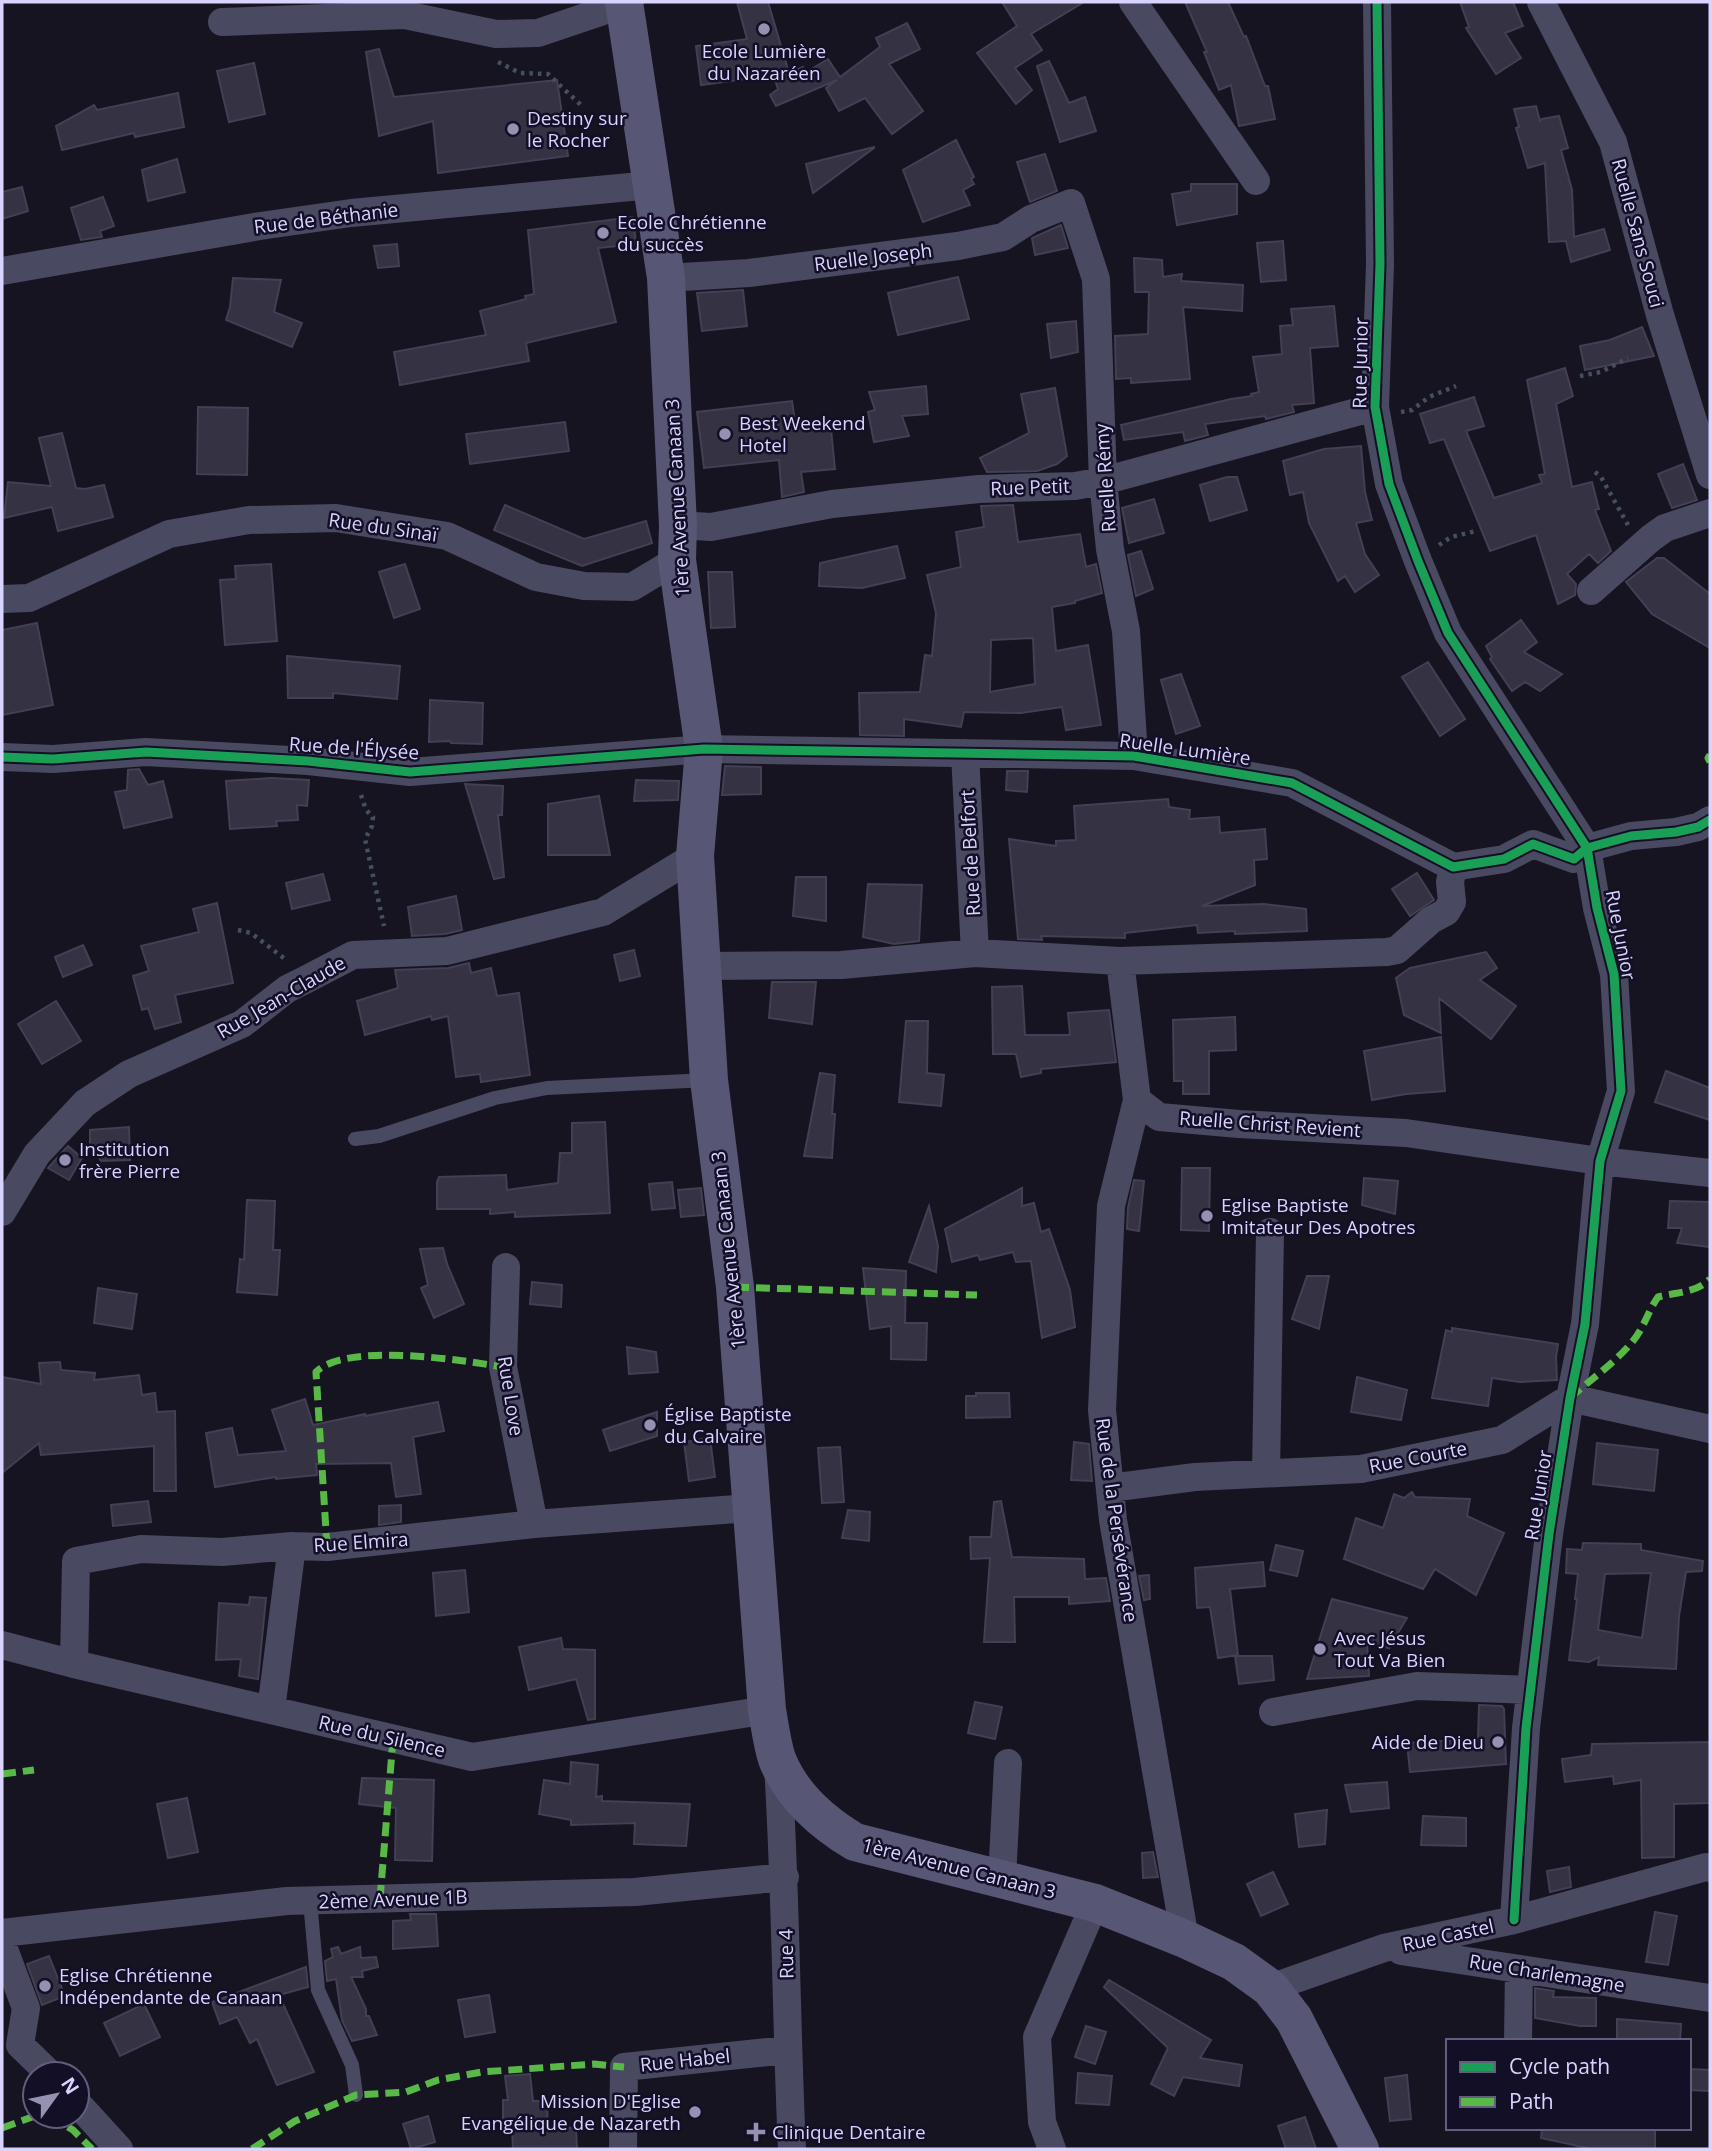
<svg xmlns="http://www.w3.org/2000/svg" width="1712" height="2151" viewBox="0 0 1712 2151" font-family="'Open Sans',sans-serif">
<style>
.building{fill:#343243;stroke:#433f54;stroke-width:2;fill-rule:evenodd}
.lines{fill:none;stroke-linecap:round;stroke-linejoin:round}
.path{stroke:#44505f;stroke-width:4.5;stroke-dasharray:3.5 5;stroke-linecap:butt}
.service{stroke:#4a4962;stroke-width:14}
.minor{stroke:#4a4962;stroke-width:28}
.secondary{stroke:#575674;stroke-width:38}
.quiet{stroke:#58b947;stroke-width:7;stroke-dasharray:14 7;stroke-linecap:butt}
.cycleway-casing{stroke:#130f26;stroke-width:13}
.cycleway{stroke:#1a9f57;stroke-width:9}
.poi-dot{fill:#9591b1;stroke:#130f26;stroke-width:2.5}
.labels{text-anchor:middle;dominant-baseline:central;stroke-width:5;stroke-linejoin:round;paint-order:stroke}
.poi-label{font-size:19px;fill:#d9d4ff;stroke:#130f26;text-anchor:start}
.street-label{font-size:19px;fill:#d9d4ff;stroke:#130f26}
</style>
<rect width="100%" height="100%" fill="#161421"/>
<path class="building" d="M737,2H768L789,73L701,85L696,46L747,39Z
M1002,2H1084L1031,34L1042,50L1015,68L1032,90L1016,104L977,53L1017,26Z
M1185,2H1228L1244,37L1246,36L1265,86H1268L1275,119L1239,126L1231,85L1219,90L1204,52H1207Z
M1460,2H1513L1523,26L1505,33L1521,58L1496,74L1466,28L1469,27Z
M907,23L920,49L889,64L923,111L892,134L865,98L839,111L826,88L837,80L776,106L770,95L778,89L775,80L803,67L805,73L828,59L840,77L880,47L876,38Z
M379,49L394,97L557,80L568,156L438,173L433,121L379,136L366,52Z
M1049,61L1069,103L1085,97L1096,131L1060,142L1037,66Z
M254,63L265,114L229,122L217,71Z
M178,93L184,127L135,137L134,133L62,150L56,126L94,105L97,110Z
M1536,106L1540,121L1542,119L1559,116L1568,148L1561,150L1572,190L1574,237L1604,229L1610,250L1571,262L1566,241L1549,242L1545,163L1528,168L1516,128L1519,127L1514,109Z
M956,140L974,177L971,179L974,184L963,190L970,205L923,222L903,170Z
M874,147V148L813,193L806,164Z
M1045,154L1057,191L1030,202L1017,162Z
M177,159L185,192L148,201L142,170Z
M1191,184H1237V214L1177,225L1172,194L1191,191Z
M22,187L28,211L2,219V192Z
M103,197L114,226L100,231L102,237L81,240L71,208Z
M633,217L636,244L598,248L616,322L526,343L529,361L400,385L394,352L486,335L480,311L526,299L525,296L534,294L528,230Z
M1061,225L1068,248L1035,255L1032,238Z
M1283,241L1286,280L1261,282L1257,243Z
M397,244L399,266L378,268L374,246Z
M1134,258L1162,260L1163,277L1182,274L1181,281L1243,285L1242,311L1183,307L1190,379L1131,383V378L1116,379L1115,336L1148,334L1149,292H1135Z
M958,277L969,319L898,335L888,293Z
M233,278L281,280L274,312L302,323L292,347L226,320L230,307Z
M743,290L747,326L702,331L697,293Z
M1334,306L1338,346L1310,348L1314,403L1292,405L1294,412L1266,419L1265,416L1205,424L1208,435L1185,441L1183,432L1124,440L1121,425L1231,399L1252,396L1251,394L1259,392L1253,357L1282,354L1280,326L1293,325L1291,309Z
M1076,321L1078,352L1051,358L1047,324Z
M1642,327L1654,356L1585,370L1580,346L1610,340Z
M1565,368L1573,396L1556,404L1572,487L1592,482L1599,509L1595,510L1611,551L1598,563L1589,554L1567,574L1576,584L1575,595L1558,604L1536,535L1490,551L1444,439L1430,443L1420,414L1474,397L1484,426L1466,431L1494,498L1542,483L1539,475L1545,474L1527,380Z
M926,386L928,414L902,416L909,436L874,442L868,412L875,410L869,392Z
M1055,388L1067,456L1057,464L1037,471L987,472L980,458L1029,433L1021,394Z
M792,401L795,422L830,419L835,469L801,472L804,492L782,497L779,460L704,468L697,412Z
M198,407L248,408L247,475L197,474Z
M565,422L569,451L470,464L466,434Z
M62,433L76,488L85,489L104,485L113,517L58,531L52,507L4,518L8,482L51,486L39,438Z
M1361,446L1365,492L1372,520L1356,523L1365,554L1379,575L1355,592L1345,576L1338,581L1309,523L1303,492L1290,495L1283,461L1324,449Z
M1683,464L1697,500L1672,508L1658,474Z
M1227,477H1237L1247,510L1210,521L1200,485Z
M1154,499L1164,533L1129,543L1122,508Z
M505,505L584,539L646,521L652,543L582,566L494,530Z
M1013,505L1018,542L1080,534L1086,567L1096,564L1102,593L1075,601V603L1052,607L1056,651L1088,645L1101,725L1066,730L1062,707L1021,713L964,712L961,727L904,719V736L860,735L859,693L920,692L925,655L932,656L936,613L927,575L961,567L956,532L984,527L981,506ZM1033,638L1035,684L990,692L991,640Z
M897,546L905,578L862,588L819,586L820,563Z
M1141,551L1153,589L1136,596L1128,555Z
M1657,558H1664L1710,594V648L1652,614L1626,582Z
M271,564L277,641L225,645L220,580L236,579L235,566Z
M405,564L420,609L394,618L379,572Z
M708,572H732L735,627L711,628Z
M1521,620L1537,642L1524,652L1562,674L1540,691L1525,682L1512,691L1490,659L1492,657L1486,646Z
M37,623L53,705L2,715V630Z
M287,656L400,666L397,699L333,693V698H288Z
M1428,662L1465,719L1440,736L1402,677Z
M1181,674L1200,726L1176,734L1161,680Z
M430,700L483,703L482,744L451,743L450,741L429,742Z
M725,766L761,767V794L722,795Z
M139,769L148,785L163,781L172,817L124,828L115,792L127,790L128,770Z
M1007,771H1028L1027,792L1006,790Z
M271,778L309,780L307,806L297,805L298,820L276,821L277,826L230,829L226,781Z
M636,780L679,781L678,800L634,801Z
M465,784L503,786L502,815H498L504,877L494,879Z
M599,796L610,855H548V804Z
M1168,799L1169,807L1190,810L1189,819L1219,817L1220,833L1265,829L1267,859L1254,860L1255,885L1202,906L1264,904L1306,909L1307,931L1235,934V931L1198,933L1197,925L1125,933V938L1041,936L1042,940L1018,939L1009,839L1056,846V841L1076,840L1074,806Z
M1417,873L1434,900L1410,916L1392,889Z
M323,874L330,900L292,909L286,883Z
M796,877H826V921L793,916Z
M868,884L922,885L919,941L894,944L863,937Z
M456,896L462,930L445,934L412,936L408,907Z
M217,903L233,983L175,995L181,1022L155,1029L148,1008L142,1010L133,976L149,971L141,946L199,932L193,909Z
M83,945L92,965L63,977L55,957Z
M634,950L640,976L620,981L614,955Z
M1486,952L1497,968L1480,980L1516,1006L1491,1039L1439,998L1441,1033L1404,1015L1396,978L1410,968Z
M469,963L471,973L491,968L497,996L519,993L530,1075L481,1082L480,1074L456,1077L448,1016L432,1020L431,1016L365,1035L357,1001L398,988L395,970L448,968Z
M772,982H816L812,1024L769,1018Z
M1022,986L1025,1035H1070L1068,1013L1109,1010L1116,1062L1041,1069V1073L1021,1077L1016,1054H993L992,987Z
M56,1001L81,1041L42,1064L18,1024Z
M1235,1017L1236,1050L1209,1051V1094H1183V1081H1174L1173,1020Z
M906,1021H928L927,1073L944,1075L941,1106L899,1102Z
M1441,1037L1445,1091L1406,1094L1372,1100L1364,1051Z
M1666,1071L1710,1088V1120L1655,1102Z
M820,1073L835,1075L832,1114H835L832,1158L804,1156Z
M605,1122L610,1213L515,1217V1212L490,1214V1209H437V1182L439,1177L506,1175L507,1190L558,1183L560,1153H572V1123Z
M129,1127L130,1160L101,1161L90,1143V1130Z
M68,1146L82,1158L69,1180L48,1168Z
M1182,1168H1210L1209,1231L1181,1230Z
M1364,1178L1398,1181L1395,1214L1362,1205Z
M1134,1180L1144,1181L1139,1231L1127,1229L1128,1208Z
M672,1182L675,1208L652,1210L649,1184Z
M701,1188L704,1215L681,1217L678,1190Z
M1022,1188V1206L1034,1203L1041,1232L1049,1229L1070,1290L1075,1327L1042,1338L1031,1261L1016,1262L1013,1252L980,1260L978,1255L952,1262L945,1229Z
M247,1200L275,1201L273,1250H280L277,1295L237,1292L240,1259L244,1260Z
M1670,1201L1710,1202V1247L1677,1243L1682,1228H1668Z
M929,1206L938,1246L936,1272L909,1262Z
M443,1248L447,1264L464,1304L434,1318L421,1288L428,1285L420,1249Z
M863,1268L906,1271L905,1323H927L926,1360L891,1359V1326L870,1329Z
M1307,1276H1329L1319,1329L1292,1319Z
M532,1282L562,1285L561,1307L530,1304Z
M98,1288L137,1294L132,1329L94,1323Z
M1452,1328L1558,1344L1556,1357L1557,1380L1520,1382L1492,1378L1488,1406L1432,1398L1446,1330L1452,1332Z
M627,1347L656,1352L658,1372L629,1374Z
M60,1362L61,1370L95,1373L94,1380L139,1375L142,1395L155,1393L157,1412L175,1411L176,1491H154V1446L41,1455L39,1443L2,1473V1377L41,1384L39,1363Z
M1357,1377L1407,1390L1401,1420L1351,1412Z
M976,1393H1009L1010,1417L966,1418V1396H976Z
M305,1399L313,1425L365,1414V1416L438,1402L444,1431L413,1437L421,1494L396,1497L391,1463L316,1464L317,1475L276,1479V1477L215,1487L206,1433L232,1428L238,1455L286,1451L272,1410Z
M657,1412V1436L610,1451L603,1430Z
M710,1438L715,1477L689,1481L684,1442Z
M1074,1442L1089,1444L1092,1481L1071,1480Z
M1597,1443L1658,1450L1654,1491L1593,1484Z
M840,1447L844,1502L822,1503L818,1448Z
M1412,1492L1415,1497L1470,1499L1467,1516L1504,1533L1476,1595L1435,1569L1423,1589L1344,1559L1356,1518L1383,1528L1394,1494L1404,1498Z
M148,1501L151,1522L113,1526L111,1505Z
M1001,1501L1012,1557L1084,1559L1085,1579L1106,1578L1110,1601L1069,1604V1597H1014L1015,1642H984L990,1558L971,1559L970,1537H991L994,1502Z
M401,1505V1522L379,1525V1506Z
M848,1510L870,1512L869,1541L842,1538Z
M1583,1543L1641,1544V1550L1703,1561L1702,1571L1686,1572L1679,1616L1676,1669L1598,1665L1599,1657L1589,1662L1569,1660L1577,1599H1575L1578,1574L1566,1573L1567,1549L1582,1550ZM1651,1573L1642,1638L1598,1630L1605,1574Z
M1276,1545L1303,1551L1297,1576L1270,1570Z
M1263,1562L1265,1586L1230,1589L1238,1655L1218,1658L1210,1607L1197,1608L1195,1568Z
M465,1570L469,1612L436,1616L433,1573Z
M1149,1575L1150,1599L1144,1600L1139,1576Z
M250,1597L266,1598L258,1679L239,1676L241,1659L216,1660L219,1603L249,1605Z
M1332,1599L1407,1618L1389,1648L1367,1643L1369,1676L1307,1679Z
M561,1638L563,1649L595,1650V1719L588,1720L576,1679L529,1690L519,1647Z
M1235,1656H1272L1274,1680L1239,1684Z
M975,1702L1002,1707L995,1739L968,1733Z
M1479,1705L1502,1706L1504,1709L1506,1764L1410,1772L1407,1743L1478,1739Z
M1710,1742V1803L1674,1804V1857L1642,1858L1641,1780L1614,1784L1613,1776L1565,1782L1562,1759L1591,1755L1592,1744Z
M571,1762L598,1765L596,1797L602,1796V1801L690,1804L686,1846L634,1844L635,1823L571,1825V1820L539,1814L544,1780L570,1784Z
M362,1778L434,1780L432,1861L395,1860L396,1808L359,1804Z
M1387,1782L1389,1808L1351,1812L1345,1785Z
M187,1798L198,1852L168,1858L157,1804Z
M1327,1810L1325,1844L1299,1847L1295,1814Z
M1423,1816L1466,1818V1846L1421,1845Z
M1153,1852L1158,1877L1143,1878L1142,1853Z
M1569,1867L1571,1887L1550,1892L1547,1871Z
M1273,1872L1288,1904L1261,1916L1247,1884Z
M1655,1912L1677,1916L1668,1965L1646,1962Z
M410,1914H436L438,1946L393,1949V1921L411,1920Z
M338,1947L341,1954L360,1947L361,1958L376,1957L378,1967L362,1971L363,1977H351L366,2009V2016H369L377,2035L352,2041L342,2020L336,1979L327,1981L325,1961L333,1957L331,1949Z
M49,1956L65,1996L42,2005L27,1964Z
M306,1967L308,1987L279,1995L314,2072L277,2085L257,2039L250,2043L237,2017L220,2024L212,2002Z
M1109,1980L1211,2040L1200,2058L1242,2065L1239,2086L1183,2077L1174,2096L1151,2084L1168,2048L1104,1987Z
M1535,1988L1554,1991L1553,1997L1596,1998V2026H1580L1535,2018Z
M489,1995L495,2032L465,2037L458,2000Z
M144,2004L160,2037L120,2056L104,2023Z
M1617,2019L1681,2024L1680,2041H1617Z
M1086,2026L1106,2032L1095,2064L1075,2057Z
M1689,2069L1710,2070V2091L1689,2090Z
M1078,2073L1112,2076L1109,2105L1076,2103Z
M530,2074L533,2101H547L548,2131L576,2127L577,2149H513L512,2128H503V2100H508L505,2076Z
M1407,2075L1411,2119L1390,2121L1385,2078Z
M428,2116L435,2142L411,2149L403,2124Z
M1305,2117L1316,2149H1286L1278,2126Z
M1542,2128H1655V2149H1592L1541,2138Z"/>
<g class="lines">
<path class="path" d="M498,62L520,73L548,74L583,107
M1580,376L1601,372L1628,358
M1401,412L1412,410L1429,397L1456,386
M1595,472L1601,477L1628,525
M1439,545L1451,537L1476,531
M361,795L366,810L373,817L372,826L365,839L384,926
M238,930L251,933L285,959"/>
<path class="service" d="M355,1139L379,1136L495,1098L547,1088L707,1080
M310,1901L318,1990L352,2065L356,2095"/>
<path class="minor" d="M1133,2L1256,181
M1377,2L1380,264L1375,407L1389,484L1418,561L1448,633L1587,848L1597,908L1614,974L1621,1091L1600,1161L1585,1324L1570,1398L1549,1534L1526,1728L1514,1920
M1541,2L1613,142L1660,315L1710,475
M222,22L405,15L496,34L538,33L624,4
M2,271L260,226L351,213L652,185
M666,278L749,273L958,246L1003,237L1031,219L1071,203L1096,279L1103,481L1110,549L1126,631L1134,756
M678,525L711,527L832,504L979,489L1075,486L1103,481L1375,407
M1591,591L1651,538L1665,528L1710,513
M2,599L29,598L169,534L249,520L336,518L447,536L536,577L584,586L632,587L677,560
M965,753L975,953
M2,757L53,759L146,752L308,761L410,772L704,749L1134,756L1292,783L1453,867L1504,859L1533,844L1574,859L1587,848L1631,836L1676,832L1698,827L1710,820
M1120,961L1387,952L1397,950L1431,920L1446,912L1452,902L1450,882L1453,867
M703,966L841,965L975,953L1120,961L1137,1100L1159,1117L1239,1124L1406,1133L1600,1161L1710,1173
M1137,1100L1111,1206L1102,1410L1113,1520L1185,1939
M2,1212L37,1154L85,1103L129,1074L242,1024L287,989L305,980L353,955L447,951L603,912L695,856
M506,1267L503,1367L534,1524
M1266,1473L1270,1232
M1110,1488L1195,1477L1361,1469L1502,1440L1570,1398L1710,1429
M2,1645L74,1664L472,1757L767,1710
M74,1664L76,1561L141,1549L222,1552L292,1546L327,1547L534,1524L750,1508
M271,1710L292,1546
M1273,1712L1417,1686L1530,1690
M778,1765C786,1893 786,2021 792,2149
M1002,1879L1008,1763
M2,1933L287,1901L635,1892L785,1877
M2,1944L26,2008L20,2045L50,2074
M1401,1951L1710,1998
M1270,1988L1384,1948L1514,1920L1706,1867L1710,1868
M1518,2041L1519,1969
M77,2103L119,2149
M623,2149L624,2067L787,2050
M1052,2149L1042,2122L1037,2037L1095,1903"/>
<path class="secondary" d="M624,2L666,278L678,525L677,560L704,749L695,856L709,1080L735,1287L767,1710C770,1726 772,1744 777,1759C791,1795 823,1823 855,1842L1095,1903L1185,1939L1234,1962L1270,1988L1294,2019L1360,2149"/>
<path class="quiet" d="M1710,755L1708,758L1710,762
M735,1287L977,1295
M1570,1398C1590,1380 1616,1362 1633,1341C1644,1328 1648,1311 1658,1297C1677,1292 1696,1293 1710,1279
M327,1547L316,1372C346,1342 462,1360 503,1367
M2,1774L34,1770
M380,1899L393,1739
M50,2116L73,2130L92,2149
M2,2128L35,2116
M252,2149L295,2121L356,2095L406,2092L438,2080L482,2072L594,2064L624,2067"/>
<g class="cycleway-casing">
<path id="cycleway" d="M1377,2L1380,264L1375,407L1389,484L1418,561L1448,633L1587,848L1597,908L1614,974L1621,1091L1600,1161L1585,1324L1570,1398L1549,1534L1526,1728L1514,1920
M2,757L53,759L146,752L308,761L410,772L704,749L1134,756L1292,783L1453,867L1504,859L1533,844L1574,859L1587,848L1631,836L1676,832L1698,827L1710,820"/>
</g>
<use href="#cycleway" class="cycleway"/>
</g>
<g class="poi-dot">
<circle cx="764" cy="29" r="7"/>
<circle cx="513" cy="129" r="7"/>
<circle cx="603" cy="233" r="7"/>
<circle cx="725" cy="434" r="7"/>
<circle cx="65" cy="1160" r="7"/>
<circle cx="1207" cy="1216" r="7"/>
<circle cx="650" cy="1425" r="7"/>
<circle cx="1320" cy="1649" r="7"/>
<circle cx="1498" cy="1742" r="7"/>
<circle cx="45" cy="1986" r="7"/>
<circle cx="695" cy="2112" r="7"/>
<path d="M752.5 2121.5h7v7h7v7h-7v7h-7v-7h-7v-7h7z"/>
</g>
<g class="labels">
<g class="poi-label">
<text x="764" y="51" text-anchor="middle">Ecole Lumière<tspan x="764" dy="22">du Nazaréen</tspan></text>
<text x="527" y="118">Destiny sur<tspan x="527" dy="22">le Rocher</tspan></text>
<text x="617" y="222">Ecole Chrétienne<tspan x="617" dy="22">du succès</tspan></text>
<text x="739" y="423">Best Weekend<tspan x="739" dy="22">Hotel</tspan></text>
<text x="79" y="1149">Institution<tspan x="79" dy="22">frère Pierre</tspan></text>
<text x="1221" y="1205">Eglise Baptiste<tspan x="1221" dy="22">Imitateur Des Apotres</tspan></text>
<text x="664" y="1414">Église Baptiste<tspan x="664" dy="22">du Calvaire</tspan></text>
<text x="1334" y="1638">Avec Jésus<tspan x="1334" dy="22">Tout Va Bien</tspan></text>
<text x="1484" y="1742" text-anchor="end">Aide de Dieu</text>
<text x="59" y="1975">Eglise Chrétienne<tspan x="59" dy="22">Indépendante de Canaan</tspan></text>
<text x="681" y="2101" text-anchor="end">Mission D'Eglise<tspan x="681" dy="22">Evangélique de Nazareth</tspan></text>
<text x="772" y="2132">Clinique Dentaire</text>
</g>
<g class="street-label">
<text transform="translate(326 218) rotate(-7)">Rue de Béthanie</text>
<text transform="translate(1638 233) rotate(75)">Ruelle Sans Souci</text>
<text transform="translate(873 257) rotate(-7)">Ruelle Joseph</text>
<text transform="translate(1360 363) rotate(-89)">Rue Junior</text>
<text transform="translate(1105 478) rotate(-94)">Ruelle Rémy</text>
<text transform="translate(1030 487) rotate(-2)">Rue Petit</text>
<text transform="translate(677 498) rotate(-93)">1ère Avenue Canaan 3</text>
<text transform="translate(383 527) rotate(8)">Rue du Sinaï</text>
<text transform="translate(354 748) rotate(4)">Rue de l'Élysée</text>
<text transform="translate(1185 749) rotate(8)">Ruelle Lumière</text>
<text transform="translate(970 853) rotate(-93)">Rue de Belfort</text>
<text transform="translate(1621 935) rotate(79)">Rue Junior</text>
<text transform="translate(281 997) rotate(-30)">Rue Jean-Claude</text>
<text transform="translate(1270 1124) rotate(4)">Ruelle Christ Revient</text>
<text transform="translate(728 1250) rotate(-96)">1ère Avenue Canaan 3</text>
<text transform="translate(511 1396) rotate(81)">Rue Love</text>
<text transform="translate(1418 1457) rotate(-11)">Rue Courte</text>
<text transform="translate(1538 1495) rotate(-81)">Rue Junior</text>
<text transform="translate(1117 1520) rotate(82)">Rue de la Persévérance</text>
<text transform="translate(361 1542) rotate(-4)">Rue Elmira</text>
<text transform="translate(382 1736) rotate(13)">Rue du Silence</text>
<text transform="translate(959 1868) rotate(14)">1ère Avenue Canaan 3</text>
<text transform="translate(393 1899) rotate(-2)">2ème Avenue 1B</text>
<text transform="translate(1448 1935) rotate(-12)">Rue Castel</text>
<text transform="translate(786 1954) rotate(-91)">Rue 4</text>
<text transform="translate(1547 1973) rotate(9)">Rue Charlemagne</text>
<text transform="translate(685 2060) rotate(-6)">Rue Habel</text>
</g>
</g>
<rect width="1712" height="2151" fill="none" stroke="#d9d4ff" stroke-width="7"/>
<rect x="1446" y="2039" width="245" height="91" fill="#130f26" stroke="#625e7d" stroke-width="2"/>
<rect x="1460" y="2062" width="35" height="10" fill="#1a9f57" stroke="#625e7d" stroke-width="2"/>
<text x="1509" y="2074" font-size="21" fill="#d9d4ff">Cycle path</text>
<rect x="1460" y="2097" width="35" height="10" fill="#58b947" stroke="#625e7d" stroke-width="2"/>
<text x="1509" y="2109" font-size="21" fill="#d9d4ff">Path</text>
<g transform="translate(56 2095) rotate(57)"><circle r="33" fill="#130f26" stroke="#625e7d" stroke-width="2"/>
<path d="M0-5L12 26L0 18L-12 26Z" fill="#9591b1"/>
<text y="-10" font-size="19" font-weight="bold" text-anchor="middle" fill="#d9d4ff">N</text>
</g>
</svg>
